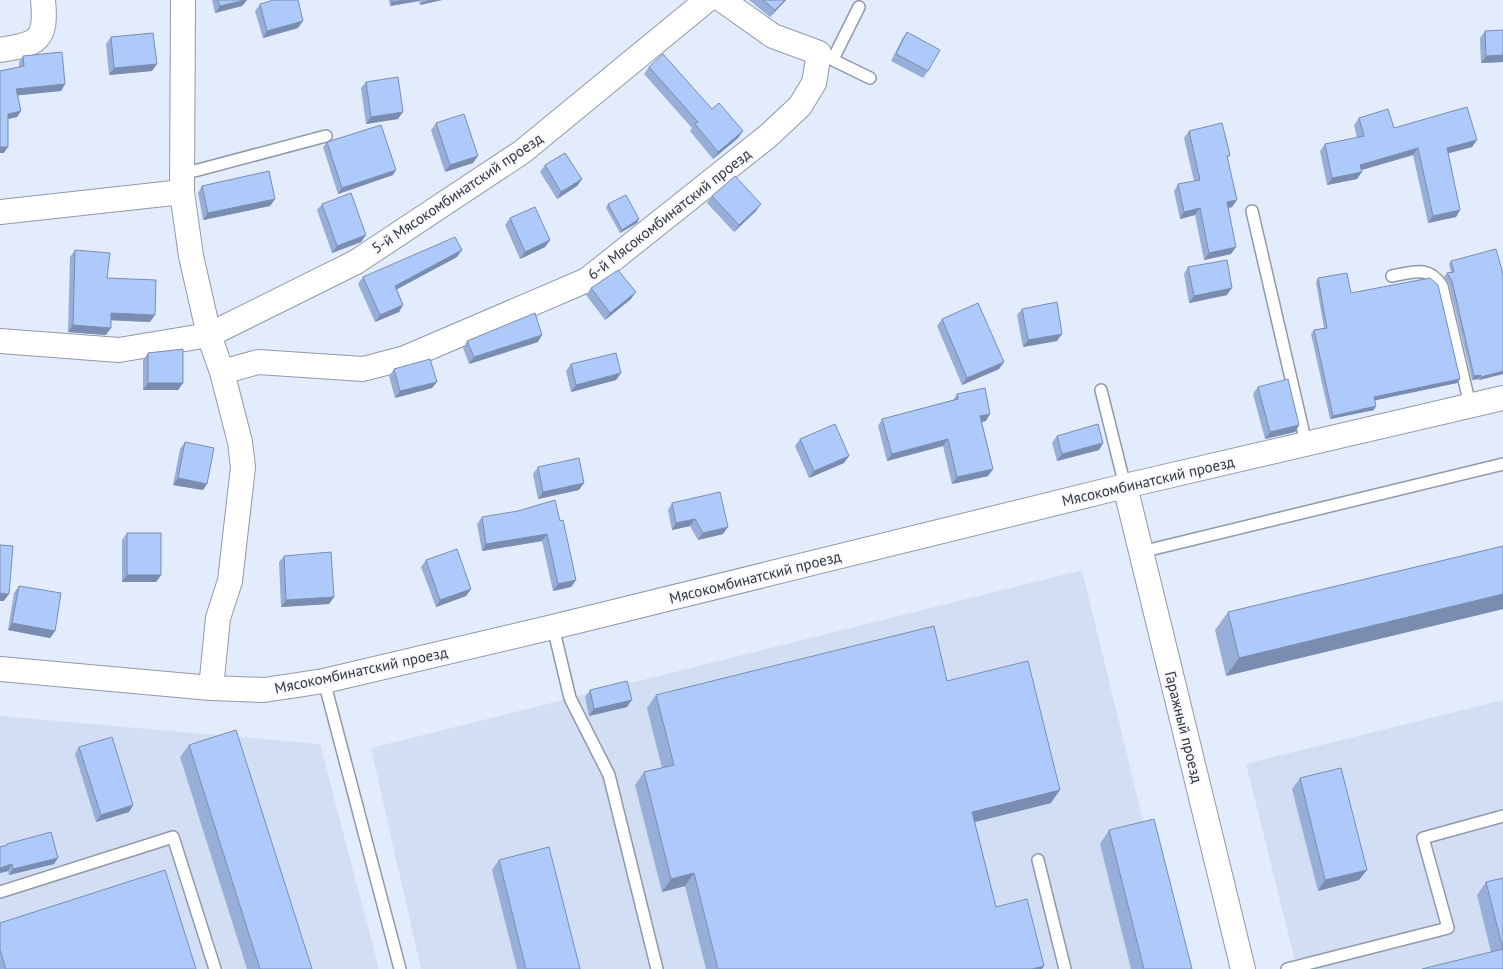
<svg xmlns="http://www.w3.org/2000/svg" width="1503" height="969" viewBox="0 0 1503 969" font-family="'PT Sans',sans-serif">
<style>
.built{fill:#d1def4}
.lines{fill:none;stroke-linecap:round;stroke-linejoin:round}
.service-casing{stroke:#9099a8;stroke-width:14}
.minor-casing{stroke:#9099a8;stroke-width:26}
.service{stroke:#fff;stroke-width:11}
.minor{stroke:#fff;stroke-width:24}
.wall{fill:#96aed8}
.shaded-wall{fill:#7a8db0}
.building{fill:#aecafb;stroke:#7a8db0}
.labels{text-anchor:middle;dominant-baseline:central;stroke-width:4;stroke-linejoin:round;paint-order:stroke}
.street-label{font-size:15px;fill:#32363c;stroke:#f6f8fc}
</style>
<rect width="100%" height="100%" fill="#e2ecfc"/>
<path class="built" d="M1082,570L1179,969H421L371,748Z
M1503,700V969H1297L1246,764Z
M0,716L320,744L379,969H0Z"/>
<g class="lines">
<g class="service-casing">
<path id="service" d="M827,57L870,78
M833,59L859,7
M183,174L326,136
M1252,211L1306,443
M1392,276C1414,272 1428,265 1442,286L1470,405
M1101,390L1125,486
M1141,552L1503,464
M553,627L570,698L609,775L657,969
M324,681L400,969
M1038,860L1065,969
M0,892L173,837L215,969
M1287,969L1448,928L1423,838L1503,816"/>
</g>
<g class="minor-casing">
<path id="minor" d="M183,0L182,192L191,256L209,335L222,372L240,442L243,467L230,581L218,618L211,688
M0,50C38,44 47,41 43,0
M0,212L182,192
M0,341L119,350L209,335L356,262L522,152L707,0
M222,372L258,362L363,369L405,358L587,280L768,136L800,106L814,83L819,53L773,36L722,0
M1125,486L1243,969
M0,669L211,688L264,690L324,681L553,627L1125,486L1503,398"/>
</g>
<use href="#service" class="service"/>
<use href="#minor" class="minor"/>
</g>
<path class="wall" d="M212,0H247L242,6L215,13Z
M389,0H442L420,5L419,1L390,6Z
M749,0H786L770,17Z
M260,4L298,28L263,38L255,11Z
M1485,31L1503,62L1481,63L1480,38Z
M907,32L928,71L923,78L891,61L902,39Z
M111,37L152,71L109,75L106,44Z
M23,56L65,84L61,91L18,95L21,111L17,117L8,119L4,153H0V71L19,67V62Z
M649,67L712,109L743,131L738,138L713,159L690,131L692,128L644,74Z
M366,82L398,119L366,124L361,88Z
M1359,118L1394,128L1477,140L1472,147L1448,153L1460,210L1456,217L1428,223L1413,155L1361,170L1357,179L1327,185L1320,151L1325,144L1357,138L1354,125Z
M436,123L473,163L445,172L431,130Z
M1189,131L1230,155L1227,158L1232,207L1228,208L1236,247L1231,254L1204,260L1195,215L1180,219L1174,191L1178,184L1194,181L1184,138Z
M327,142L393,175L338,194L323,147Z
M545,165L582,179L577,186L557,199L540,172Z
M202,186L275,199L270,206L203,220L198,193Z
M712,196L756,211L734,232L707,203Z
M322,204L366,235L361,242L332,253L317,210Z
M608,204L637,223L620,233L606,208Z
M510,218L550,240L545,247L520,259L505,225Z
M75,250L107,278L150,322L111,320L106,335L68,332L70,257Z
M457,257L397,289L403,305L399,312L375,322L358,284L363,277Z
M1451,261L1503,274V374L1479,380L1478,379L1472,380L1449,284L1444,277L1447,273L1451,272L1449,264Z
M1188,267L1227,295L1189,303L1184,274Z
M1318,278L1351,293L1460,379L1457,383L1375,400L1374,410L1330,419L1311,334L1314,330L1324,328L1316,282Z
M591,288L631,299L605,320L586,295Z
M1022,309L1057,341L1023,347L1017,315Z
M942,319L1004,362L999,369L962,385L937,326Z
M467,341L538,342L469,364L463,348Z
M148,353L183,383L178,390H143V360Z
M571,364L621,373L616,380L571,392L566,371Z
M394,369L432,388L395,398L389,376Z
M1258,387L1299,425L1295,432L1265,439L1253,394Z
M957,394L986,421L982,422L993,469L988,476L952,484L943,446L887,461L878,426L882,419L953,400Z
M1057,436L1103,443L1099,450L1057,461L1052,443Z
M800,439L844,463L809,478L795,446Z
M185,442L203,490L173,485L180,449Z
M538,467L579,490L538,499L533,474Z
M672,503L723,534L698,540L690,526L672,530L668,510Z
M482,517L560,521L576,580L571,587L553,591L542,541L482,551L477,524Z
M127,533L161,575L156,582H122V540Z
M1503,546V609L1226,676L1215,630L1228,612Z
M284,556L334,597L329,604L281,607L279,562Z
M426,560L471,589L466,596L436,607L421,567Z
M19,586L55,631L50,638L8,630L14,593Z
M947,681L1051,803L975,822L996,907L1042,969H706L685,886L662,892L635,785L644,772L662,768L647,708L656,695Z
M590,690L627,707L589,716L585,697Z
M189,745L312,969H247L180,757Z
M79,747L133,805L129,812L96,822L75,754Z
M1300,778L1359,880L1318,891L1292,789Z
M1109,830L1192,969H1131L1100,844Z
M7,844L54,864L9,875L8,871L0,873V847L5,846Z
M499,860L580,969H517L492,870Z
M1503,878V969L1491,952L1477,895L1486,882Z
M0,923L196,969H0Z"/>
<path class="shaded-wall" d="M245,0H247L242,6L215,13L220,6Z
M406,0H420L419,1L390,6L392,2Z
M429,0H442L420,5L423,2Z
M785,0H786L770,17L775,10Z
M303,21L298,28L263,38L267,31Z
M1503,55V62L1481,63L1486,56Z
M157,64L152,71L109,75L114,68Z
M65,84L61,91L12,96L16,89Z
M21,111L17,117L4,120L8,114Z
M403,112L398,119L366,124L371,117Z
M743,131L738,138L713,159L718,152Z
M1477,140L1472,147L1442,155L1447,148Z
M0,147H8L4,153H0Z
M1418,148L1413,155L1355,172L1360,165Z
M478,156L473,163L445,172L450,165Z
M396,170L393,175L338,194L342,188Z
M1362,172L1357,179L1327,185L1332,178Z
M582,179L577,186L557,199L561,192Z
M275,199L270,206L203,220L208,213Z
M1237,200L1232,207L1223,209L1227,202Z
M761,204L756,211L734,232L739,225Z
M1200,208L1195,215L1180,219L1184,212Z
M1460,210L1456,217L1428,223L1433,216Z
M639,219L637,223L620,233L622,230Z
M366,235L361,242L332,253L337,246Z
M550,240L545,247L520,259L525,252Z
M1236,247L1231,254L1204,260L1209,253Z
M462,250L457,257L390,293L395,286Z
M1232,288L1227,295L1189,303L1194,296Z
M636,292L631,299L605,320L610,313Z
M403,305L399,312L375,322L380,315Z
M111,313L155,315L150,322L106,320Z
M73,325L111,328L106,335L68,332Z
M1062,334L1057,341L1023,347L1028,340Z
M542,335L538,342L469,364L474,357Z
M1004,362L999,369L962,385L967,378Z
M1503,371V374L1479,380L1481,377Z
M621,373L616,380L571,392L576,385Z
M1481,375L1478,379L1472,380L1474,376Z
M1460,379L1457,383L1372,401L1374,397Z
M437,382L432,388L395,398L400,391Z
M148,383H183L178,390H143Z
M1376,406L1374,410L1330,419L1333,416Z
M990,414L986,421L976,423L980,416Z
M1299,425L1295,432L1265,439L1270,432Z
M948,439L943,446L887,461L892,454Z
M1103,443L1099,450L1057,461L1062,454Z
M849,456L844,463L809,478L814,471Z
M993,469L988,476L952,484L957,477Z
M178,478L207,484L203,490L173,485Z
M584,483L579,490L538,499L543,492Z
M695,519L690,526L672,530L676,523Z
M728,527L723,534L698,540L703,533Z
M547,534L542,541L482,551L486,544Z
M127,575H161L156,582H122Z
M576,580L571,587L553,591L558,584Z
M471,589L466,596L436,607L440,600Z
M0,593L9,594L4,601H0Z
M1503,594V609L1226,676L1239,658Z
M334,597L329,604L281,607L286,600Z
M12,623L55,631L50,638L8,630Z
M632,700L627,707L589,716L594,709Z
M1060,790L1051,803L963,825L972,812Z
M133,805L129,812L96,822L101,815Z
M58,858L54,864L9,875L13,869Z
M12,864L8,871L0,873V868Z
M1367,870L1359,880L1318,891L1325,880Z
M694,873L685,886L662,892L671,879Z
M1044,966L1042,969H1032Z"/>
<path class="building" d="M218,0H245L220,6Z
M274,0H298L303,21L267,31L260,4Z
M392,0H406L392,2Z
M763,0H785L775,10Z
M1503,30V55L1486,56L1485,31Z
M907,32L940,50L928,71L896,54Z
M153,33L157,64L114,68L111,37Z
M62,52L65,84L16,89L21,111L8,114V147H0V71L24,66L23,56Z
M663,54L712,109L719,103L743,131L718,152L695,124L698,122L649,67Z
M398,77L403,112L371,117L366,82Z
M1467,107L1477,140L1447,148L1460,210L1433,216L1418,148L1360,165L1362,172L1332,178L1325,144L1364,136L1359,118L1388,109L1394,128Z
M464,114L478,156L450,165L436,123Z
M1222,123L1230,155L1227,156L1237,200L1227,202L1236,247L1209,253L1200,208L1184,212L1178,184L1200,180L1189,131Z
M381,125L396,170L342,188L327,142Z
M565,153L582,179L561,192L545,165Z
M269,171L275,199L208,213L202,186Z
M735,176L761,204L739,225L712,196Z
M351,193L366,235L337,246L322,204Z
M626,195L639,219L622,230L608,204Z
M535,207L550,240L525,252L510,218Z
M455,237L462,250L395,286L403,305L380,315L363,277Z
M1496,249L1503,274V371L1481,377V375L1474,376L1452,281L1447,273L1454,272L1451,261Z
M75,250L110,253L107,278L156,280L155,315L111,313V328L73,325Z
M1227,260L1232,288L1194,296L1188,267Z
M618,270L636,292L610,313L591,288Z
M1347,273L1351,293L1430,278L1438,285L1460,379L1374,397L1376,406L1333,416L1314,330L1327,328L1318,278Z
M1057,302L1062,334L1028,340L1022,309Z
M978,303L1004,362L967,378L942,319Z
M535,313L542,335L474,357L467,341Z
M183,349V383H148V353Z
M616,353L621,373L576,385L571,364Z
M430,359L437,382L400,391L394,369Z
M1288,379L1299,425L1270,432L1258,387Z
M985,388L990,414L980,416L993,469L957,477L948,439L892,454L882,419L958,399L957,394Z
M835,424L849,456L814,471L800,439Z
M1098,424L1103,443L1062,454L1057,436Z
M185,442L214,448L207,484L178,478Z
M579,458L584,483L543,492L538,467Z
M720,492L728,527L703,533L695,519L676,523L672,503Z
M555,500L560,521L563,520L576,580L558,584L547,534L486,544L482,517L518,511Z
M127,533H161V575H127Z
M0,545L13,546L9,594L0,593Z
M1503,546V594L1239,658L1228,612Z
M457,549L471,589L440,600L426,560Z
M331,552L334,597L286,600L284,556Z
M19,586L61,593L55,631L12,623Z
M934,626L947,681L1028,661L1060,790L972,812L996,907L1027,899L1044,966L1032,969H718L694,873L671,879L644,772L674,765L656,695Z
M627,681L632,700L594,709L590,690Z
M236,730L312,969H260L189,745Z
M112,737L133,805L101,815L79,747Z
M1341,768L1367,870L1325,880L1300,778Z
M1154,819L1192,969H1144L1109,830Z
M51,832L58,858L13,869L12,864L0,868V847L7,845V844Z
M549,847L580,969H526L499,860Z
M165,870L196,969H6L0,950V923Z
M1503,878V969H1422L1503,949L1486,882Z"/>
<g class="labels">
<g class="street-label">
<text transform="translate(457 193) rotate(-34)">5-й Мясокомбинатский проезд</text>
<text transform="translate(669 214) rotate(-38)">6-й Мясокомбинатский проезд</text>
<text transform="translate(1148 481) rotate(-13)">Мясокомбинатский проезд</text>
<text transform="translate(755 577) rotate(-14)">Мясокомбинатский проезд</text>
<text transform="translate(361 670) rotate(-12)">Мясокомбинатский проезд</text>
<text transform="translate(1184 727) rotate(76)">Гаражный проезд</text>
</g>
</g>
</svg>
